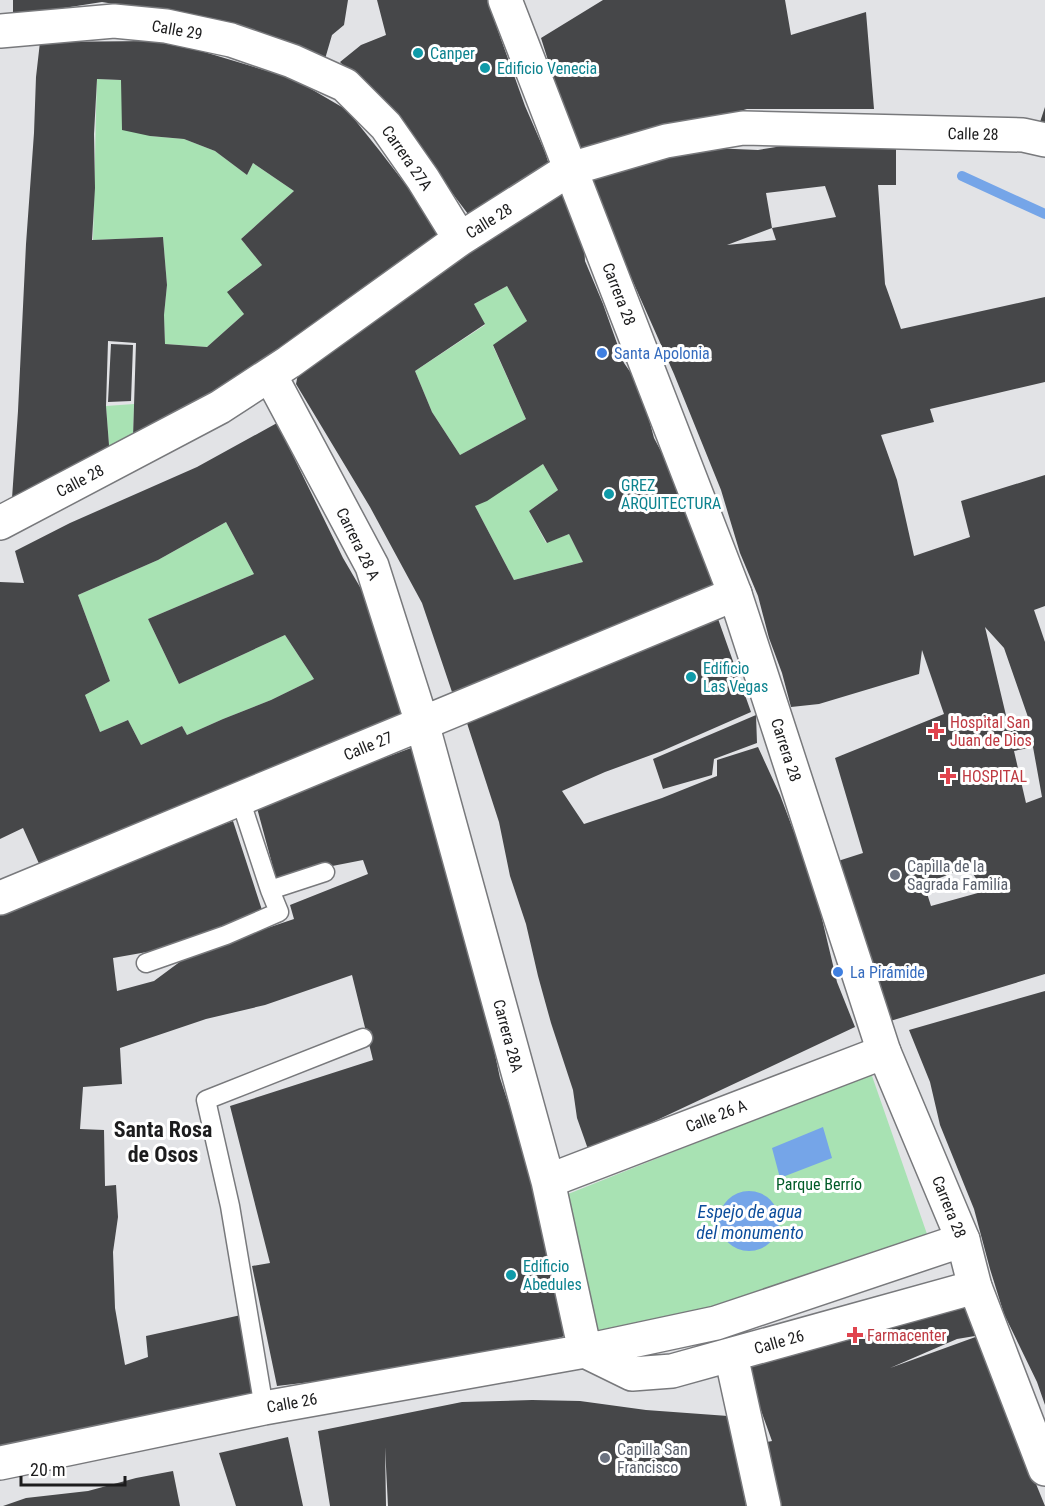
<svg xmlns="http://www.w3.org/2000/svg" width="1045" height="1506" viewBox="0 0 1045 1506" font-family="'Roboto Condensed',sans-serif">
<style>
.green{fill:#a8e2b3}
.water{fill:#75a5e8}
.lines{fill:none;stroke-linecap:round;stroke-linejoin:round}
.stream{stroke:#75a5e8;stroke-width:10}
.building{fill:#464749;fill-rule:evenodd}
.lane-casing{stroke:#78797c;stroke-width:21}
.street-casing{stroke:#78797c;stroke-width:36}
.secondary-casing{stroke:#78797c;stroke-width:36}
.lane{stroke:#fff;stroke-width:18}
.street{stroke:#fff;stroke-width:33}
.secondary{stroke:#fff;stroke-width:33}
.culture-dot{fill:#0f9aa8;stroke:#fff;stroke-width:2}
.shop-dot{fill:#3f7fe0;stroke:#fff;stroke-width:2}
.health-dot{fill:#e0444e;stroke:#fff;stroke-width:2}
.worship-dot{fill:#6b7280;stroke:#fff;stroke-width:2}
.labels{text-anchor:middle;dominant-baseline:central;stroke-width:6;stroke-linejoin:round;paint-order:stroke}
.street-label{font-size:16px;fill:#1c1c1d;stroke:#fff}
.culture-label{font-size:16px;fill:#0d838f;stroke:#fff;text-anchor:start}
.shop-label{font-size:16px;fill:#366cbe;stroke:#fff;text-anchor:start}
.health-label{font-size:16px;fill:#be3a42;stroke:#fff;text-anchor:start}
.worship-label{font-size:16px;fill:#5b616d;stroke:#fff;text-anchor:start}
.park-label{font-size:16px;fill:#005b27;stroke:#fff}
.water-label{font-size:18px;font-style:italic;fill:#0c4d9b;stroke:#fff}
.district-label{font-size:22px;font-weight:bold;fill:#1c1c1d;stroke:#fff}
</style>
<rect width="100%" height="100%" fill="#e2e3e6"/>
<path class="green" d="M97,79L121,80L150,136L184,139L215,151L247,175L253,163L294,191L241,239L262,265L228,291L244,314L207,347L165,344L164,315L167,285L163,237L93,240C95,187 95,133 97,79Z
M507,286L527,321L493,346L526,419L460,455L432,412L415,371L485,325L474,304Z
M134,404L133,437L110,458L106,406Z
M543,464L558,490L529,511L546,543L569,534L583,562L514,580L475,506Z
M226,522L254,574L148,619L179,684L285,635L314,679L271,700L223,719L187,735L182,726L141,745L128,720L100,732L85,695L110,681L78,595L158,560Z
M871,1073L927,1234L722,1308L592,1345L563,1196Z"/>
<path class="water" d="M823,1127L832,1158L780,1178L772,1148Z
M719 1221a30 30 0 1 1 60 0a30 30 0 1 1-60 0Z"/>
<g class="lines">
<path class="stream" d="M962,176L1045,214"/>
</g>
<path class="building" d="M13,0H348L344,25L332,35L325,59L156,11L102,2L13,16Z
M377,0H487L525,106L545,152L552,174L468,214L425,157L385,109L340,62L361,45L386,35Z
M603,0H785L791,35L866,12L874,109H747L578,156L541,38Z
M153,41L201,51L294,79L347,110L379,150L443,233L277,357L133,437L136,343L108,341L106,406L110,458L11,513L18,411L26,244L34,133L36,77L40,42ZM97,79L121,80L122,130L150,136L184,139L215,151L247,175L253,163L294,191L241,239L262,265L227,292L244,314L207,347L165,344L164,315L167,285L163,237L92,240L95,188L94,134Z
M1045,107V124L1040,122Z
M896,137V185H878L885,284L901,329L1045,297V382L930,409L934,422L881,435L897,480L914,556L970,537L961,501L1045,475V606L1034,610L1045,642V974L887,1022L856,910L838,861L863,853L835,758L944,714L922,650L919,674L819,704L791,707L782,673L769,638L758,596L740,553L721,490L674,374L586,176L665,146L758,150L826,139ZM825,186L836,217L772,228L776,240L727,245L772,228L766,193ZM985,627L1004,648L1029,720L1009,728ZM1033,747L1042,797L1026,803L1014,751ZM968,867L985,891L931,906L924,884Z
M562,186L583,231L585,261L603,304L624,363L640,386L654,438L681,489L716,588L693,593L531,661L452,692L422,603L370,507L296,384L298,374ZM507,286L527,321L493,345L526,419L460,455L432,412L415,371L485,324L474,304ZM543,464L558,490L529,511L547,543L569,534L583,562L514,580L475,506L487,501Z
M111,344L133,345L131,401L108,402Z
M277,423L343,558L391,640L406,711L345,741L45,877L23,828L0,839V582L24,583L15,551L70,523L197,467ZM226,522L254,574L148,619L179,684L285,635L314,679L271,700L223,719L187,735L182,726L141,745L128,720L100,732L85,695L110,681L78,595L158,560Z
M717,616L751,712L662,751L605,772L562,791L584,824L662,798L717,776V760L758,747L780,795L814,885L837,982L855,1027L589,1152L577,1118L573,1090L551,1023L538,976L526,924L510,876L499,822L465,717Z
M756,715L757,743L714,759L712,775L663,789L653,759Z
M419,745L488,1022L500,1078L538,1193L568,1335L487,1360L405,1377L403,1366L362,1376L277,1386L252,1266L270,1263L230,1106L373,1060L352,975L265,1005L206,1019L120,1048L122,1084L83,1087L80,1129L104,1130L105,1186L116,1185L118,1217L113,1252L115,1308L125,1365L148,1357L146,1336L241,1315L257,1393L0,1452V914L40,900L183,839L233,821L262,910L148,959L147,952L113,958L117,991L154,981L185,958L241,937L294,919L290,905L368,874L363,860L322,868L277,882L257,808L331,778Z
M1045,991V1405L1037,1382L1004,1314L990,1269L974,1209L940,1125L930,1082L909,1030Z
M962,1298L981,1335L957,1339L890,1368L981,1335L1019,1442L1045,1506H780L774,1474L762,1443L772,1441L745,1366Z
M532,1400L580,1401L646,1410L728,1416L746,1506H388L385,1447L386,1506H330L318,1431L462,1402Z
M288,1437L303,1506H236L219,1453Z
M173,1471L180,1506H3L26,1498L88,1491L136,1478Z"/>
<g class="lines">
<g class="lane-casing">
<path id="lane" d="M270,890L325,872
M146,963L226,935L279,912L270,890L240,799
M264,1408L230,1206L206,1100L363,1038"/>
</g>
<g class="street-casing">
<path id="street" d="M0,31L114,21L166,26L231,40L292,61L345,85L386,126L423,179L460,239
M270,375L372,566L422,723L548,1181L585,1351
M0,523L220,407L289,362L460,239L570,169L666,141L743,128L1023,135L1045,140
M0,898L735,594
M548,1181L884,1052
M585,1351L632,1374L672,1371L975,1287
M731,1355L764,1506
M0,1463L264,1408L585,1351L716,1323L963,1240"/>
</g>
<g class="secondary-casing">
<path id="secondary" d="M505,0L735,594L884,1052L963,1240L975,1287L1045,1469"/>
</g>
<use href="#lane" class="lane"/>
<use href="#street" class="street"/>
<use href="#secondary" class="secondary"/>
</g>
<g class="culture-dot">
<circle cx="418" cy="53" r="6"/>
<circle cx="485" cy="68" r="6"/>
<circle cx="609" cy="494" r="6"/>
<circle cx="691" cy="677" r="6"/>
<circle cx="511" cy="1275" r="6"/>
</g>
<g class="shop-dot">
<circle cx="602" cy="353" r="6"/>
<circle cx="838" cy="972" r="6"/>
</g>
<g class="health-dot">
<path d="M933 722h6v6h6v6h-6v6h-6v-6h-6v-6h6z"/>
<path d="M945 767h6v6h6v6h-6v6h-6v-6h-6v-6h6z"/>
<path d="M852 1326h6v6h6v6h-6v6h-6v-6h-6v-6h6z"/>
</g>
<g class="worship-dot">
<circle cx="895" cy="875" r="6"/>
<circle cx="605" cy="1458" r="6"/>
</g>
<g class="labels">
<g class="street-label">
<text transform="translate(177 30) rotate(10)">Calle 29</text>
<text transform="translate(973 134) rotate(1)">Calle 28</text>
<text transform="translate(407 158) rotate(55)">Carrera 27A</text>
<text transform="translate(489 221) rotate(-32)">Calle 28</text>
<text transform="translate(619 294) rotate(69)">Carrera 28</text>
<text transform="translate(80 481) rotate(-28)">Calle 28</text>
<text transform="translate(358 544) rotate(64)">Carrera 28 A</text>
<text transform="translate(368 746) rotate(-22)">Calle 27</text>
<text transform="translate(786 750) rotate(72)">Carrera 28</text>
<text transform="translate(508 1036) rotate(75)">Carrera 28A</text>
<text transform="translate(716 1116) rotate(-21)">Calle 26 A</text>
<text transform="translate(949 1207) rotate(68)">Carrera 28</text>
<text transform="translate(779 1342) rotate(-16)">Calle 26</text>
<text transform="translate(292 1403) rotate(-10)">Calle 26</text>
</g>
<g class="culture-label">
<text x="430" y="53">Canper</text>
<text x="497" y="68">Edificio Venecia</text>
<text x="621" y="485">GREZ<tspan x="621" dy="18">ARQUITECTURA</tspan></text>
<text x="703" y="668">Edificio<tspan x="703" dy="18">Las Vegas</tspan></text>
<text x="523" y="1266">Edificio<tspan x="523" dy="18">Abedules</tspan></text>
</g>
<g class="shop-label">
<text x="614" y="353">Santa Apolonia</text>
<text x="850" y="972">La Pirámide</text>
</g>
<g class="health-label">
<text x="950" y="722">Hospital San<tspan x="950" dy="18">Juan de Dios</tspan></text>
<text x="962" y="776">HOSPITAL</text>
<text x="867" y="1335">Farmacenter</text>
</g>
<g class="worship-label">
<text x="907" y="866">Capilla de la<tspan x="907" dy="18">Sagrada Familia</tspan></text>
<text x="617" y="1449">Capilla San<tspan x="617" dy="18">Francisco</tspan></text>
</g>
<g class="park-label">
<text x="819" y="1184">Parque Berrío</text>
</g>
<g class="water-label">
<text x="750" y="1211">Espejo de agua<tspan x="750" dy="21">del monumento</tspan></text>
</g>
<g class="district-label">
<text x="163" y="1129">Santa Rosa<tspan x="163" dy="25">de Osos</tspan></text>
</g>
</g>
<path d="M21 1476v9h104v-9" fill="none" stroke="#1c1c1d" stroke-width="3"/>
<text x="30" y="1476" font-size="18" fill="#1c1c1d" stroke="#ffffff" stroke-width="4.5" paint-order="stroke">20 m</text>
</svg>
